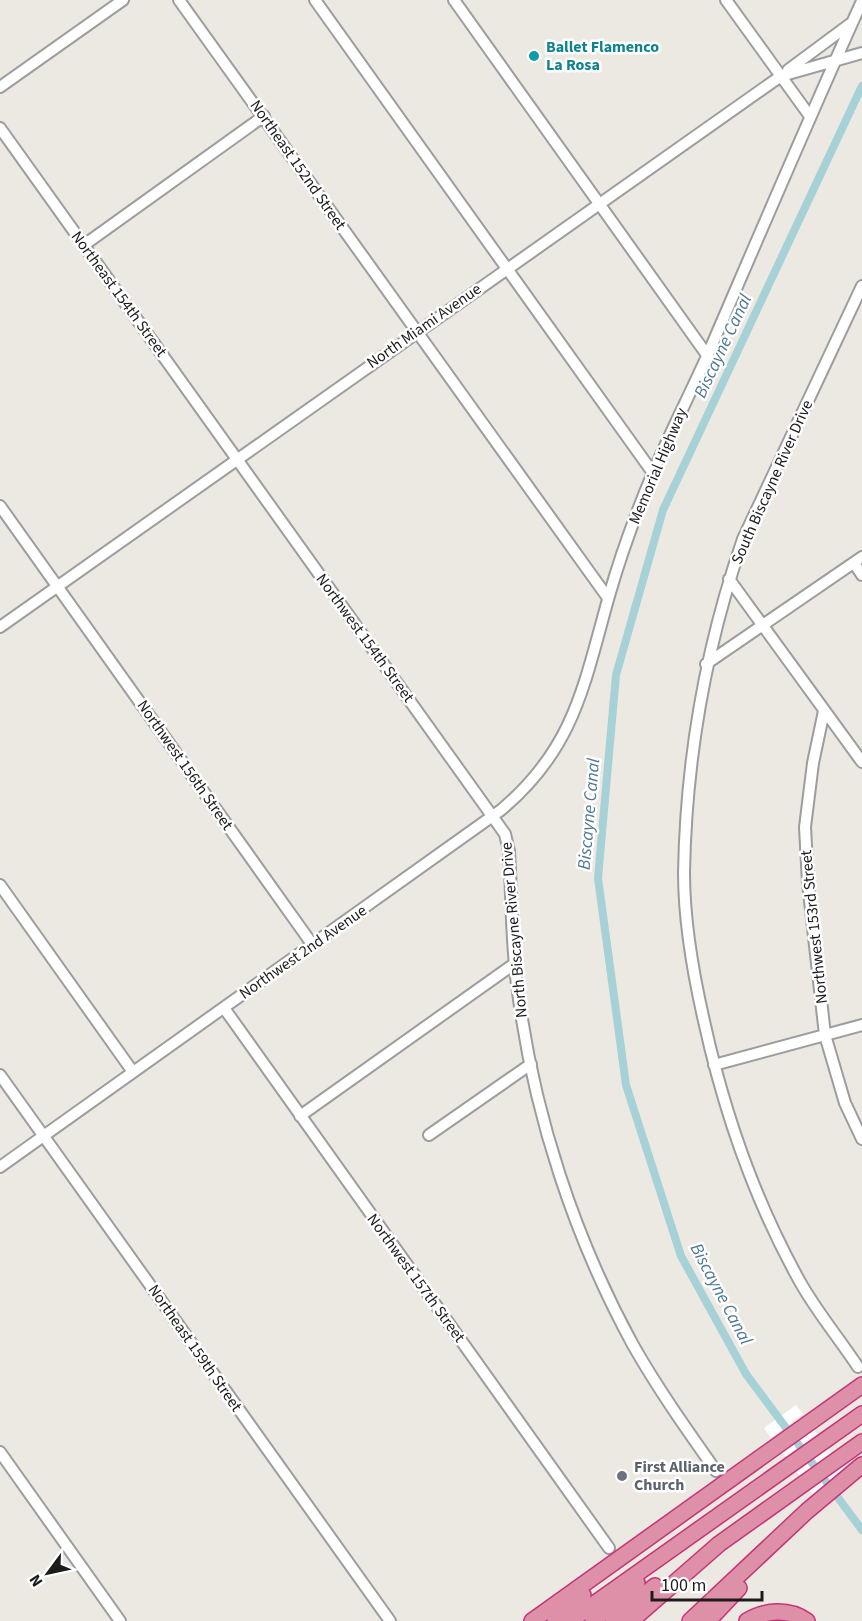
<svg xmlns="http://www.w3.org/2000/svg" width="862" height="1621" viewBox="0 0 862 1621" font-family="'Source Sans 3',sans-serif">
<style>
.pier{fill:#fff}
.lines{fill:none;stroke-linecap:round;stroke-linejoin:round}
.canal{stroke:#a6d1d6;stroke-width:8}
.minor-casing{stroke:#9d9d9d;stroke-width:14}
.highway-casing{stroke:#c63377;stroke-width:18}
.minor{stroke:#fff;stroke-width:10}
.highway{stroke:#dd90a8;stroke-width:15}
.culture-dot{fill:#0f9aa8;stroke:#fff;stroke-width:2}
.worship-dot{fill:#6b7280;stroke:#fff;stroke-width:2}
.labels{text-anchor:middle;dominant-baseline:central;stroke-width:5;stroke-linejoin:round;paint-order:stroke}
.culture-label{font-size:16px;font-weight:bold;fill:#0d838f;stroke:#fff;text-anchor:start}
.street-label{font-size:16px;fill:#1c1c1c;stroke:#fff}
.worship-label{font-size:16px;font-weight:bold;fill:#5b616d;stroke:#fff;text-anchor:start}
.water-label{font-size:18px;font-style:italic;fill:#4c7894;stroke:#fff}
</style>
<rect width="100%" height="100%" fill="#ece8e2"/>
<path class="pier" d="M796,1405L803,1414L771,1438L764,1428Z
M807,1420L844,1471L814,1496L778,1446Z"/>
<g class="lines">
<path class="canal" d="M862,86L663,510L616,675L598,878L626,1085L681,1256L746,1374L862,1530"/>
<g class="minor-casing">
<path id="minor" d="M179,0L608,598
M315,0L653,473
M454,0L707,355
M726,0L809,115
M788,70L850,24
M0,87L123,0
M0,128L505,834L509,851C512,898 511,945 518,992C534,1114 574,1237 633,1345C658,1389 687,1430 716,1471
M84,245L264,116
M0,506L312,944
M854,563L862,575
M729,579L862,762
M0,627L781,76L862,53
M706,664L862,557
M824,711L813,763L805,827L808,883L825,1035L845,1103L862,1139
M0,885L133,1072
M224,1008L609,1548
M714,1065L862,1025
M0,1075L390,1621
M300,1116L514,964
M429,1135L531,1064
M0,1167L501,810C575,748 584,684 609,596C621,554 636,513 653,473C670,433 690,394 708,354C759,236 809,118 862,1
M858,1367C839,1338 816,1311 799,1280C754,1199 724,1112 704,1021C693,973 684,923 684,873C686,759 706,646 743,539L862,286
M0,1452L120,1621"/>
</g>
<g class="highway-casing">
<path id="highway" d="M532,1621L862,1385
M555,1621L583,1595
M570,1621L862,1414
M593,1621L637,1583
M613,1621L655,1586
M631,1621L719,1544L862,1442
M690,1621L807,1511L862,1465
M708,1621L739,1588
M747,1621C765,1610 789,1608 807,1621"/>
</g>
<use href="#minor" class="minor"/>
<use href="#highway" class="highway"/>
</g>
<circle class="culture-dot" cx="534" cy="56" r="6"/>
<circle class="worship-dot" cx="622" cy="1476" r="6"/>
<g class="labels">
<g class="culture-label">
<text x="546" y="47">Ballet Flamenco<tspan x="546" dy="18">La Rosa</tspan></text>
</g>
<g class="street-label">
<text transform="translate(298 165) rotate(55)">Northeast 152nd Street</text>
<text transform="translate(119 294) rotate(54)">Northeast 154th Street</text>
<text transform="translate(424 326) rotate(-35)">North Miami Avenue</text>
<text transform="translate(658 466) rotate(-67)">Memorial Highway</text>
<text transform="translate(772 482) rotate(-66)">South Biscayne River Drive</text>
<text transform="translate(365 638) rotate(54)">Northwest 154th Street</text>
<text transform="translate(185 765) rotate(55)">Northwest 156th Street</text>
<text transform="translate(814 927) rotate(-96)">Northwest 153rd Street</text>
<text transform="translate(514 930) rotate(-95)">North Biscayne River Drive</text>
<text transform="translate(303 952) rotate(-35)">Northwest 2nd Avenue</text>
<text transform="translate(416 1278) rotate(54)">Northwest 157th Street</text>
<text transform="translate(195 1348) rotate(55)">Northeast 159th Street</text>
</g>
<g class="worship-label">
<text x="634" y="1467">First Alliance<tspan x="634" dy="18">Church</tspan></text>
</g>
<g class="water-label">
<text transform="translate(723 346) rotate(-65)">Biscayne Canal</text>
<text transform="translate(589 814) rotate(-85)">Biscayne Canal</text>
<text transform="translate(721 1294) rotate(62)">Biscayne Canal</text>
</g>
</g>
<g transform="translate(48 1573) rotate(237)" stroke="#ffffff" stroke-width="4.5" paint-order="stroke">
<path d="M0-4.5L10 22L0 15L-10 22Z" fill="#1c1c1c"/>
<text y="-9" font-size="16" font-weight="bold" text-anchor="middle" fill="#1c1c1c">N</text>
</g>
<path d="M652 1591v9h110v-9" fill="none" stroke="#1c1c1c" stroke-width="3"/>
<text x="661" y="1591" font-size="18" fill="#1c1c1c" stroke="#ffffff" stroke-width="4.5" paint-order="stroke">100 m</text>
</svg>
